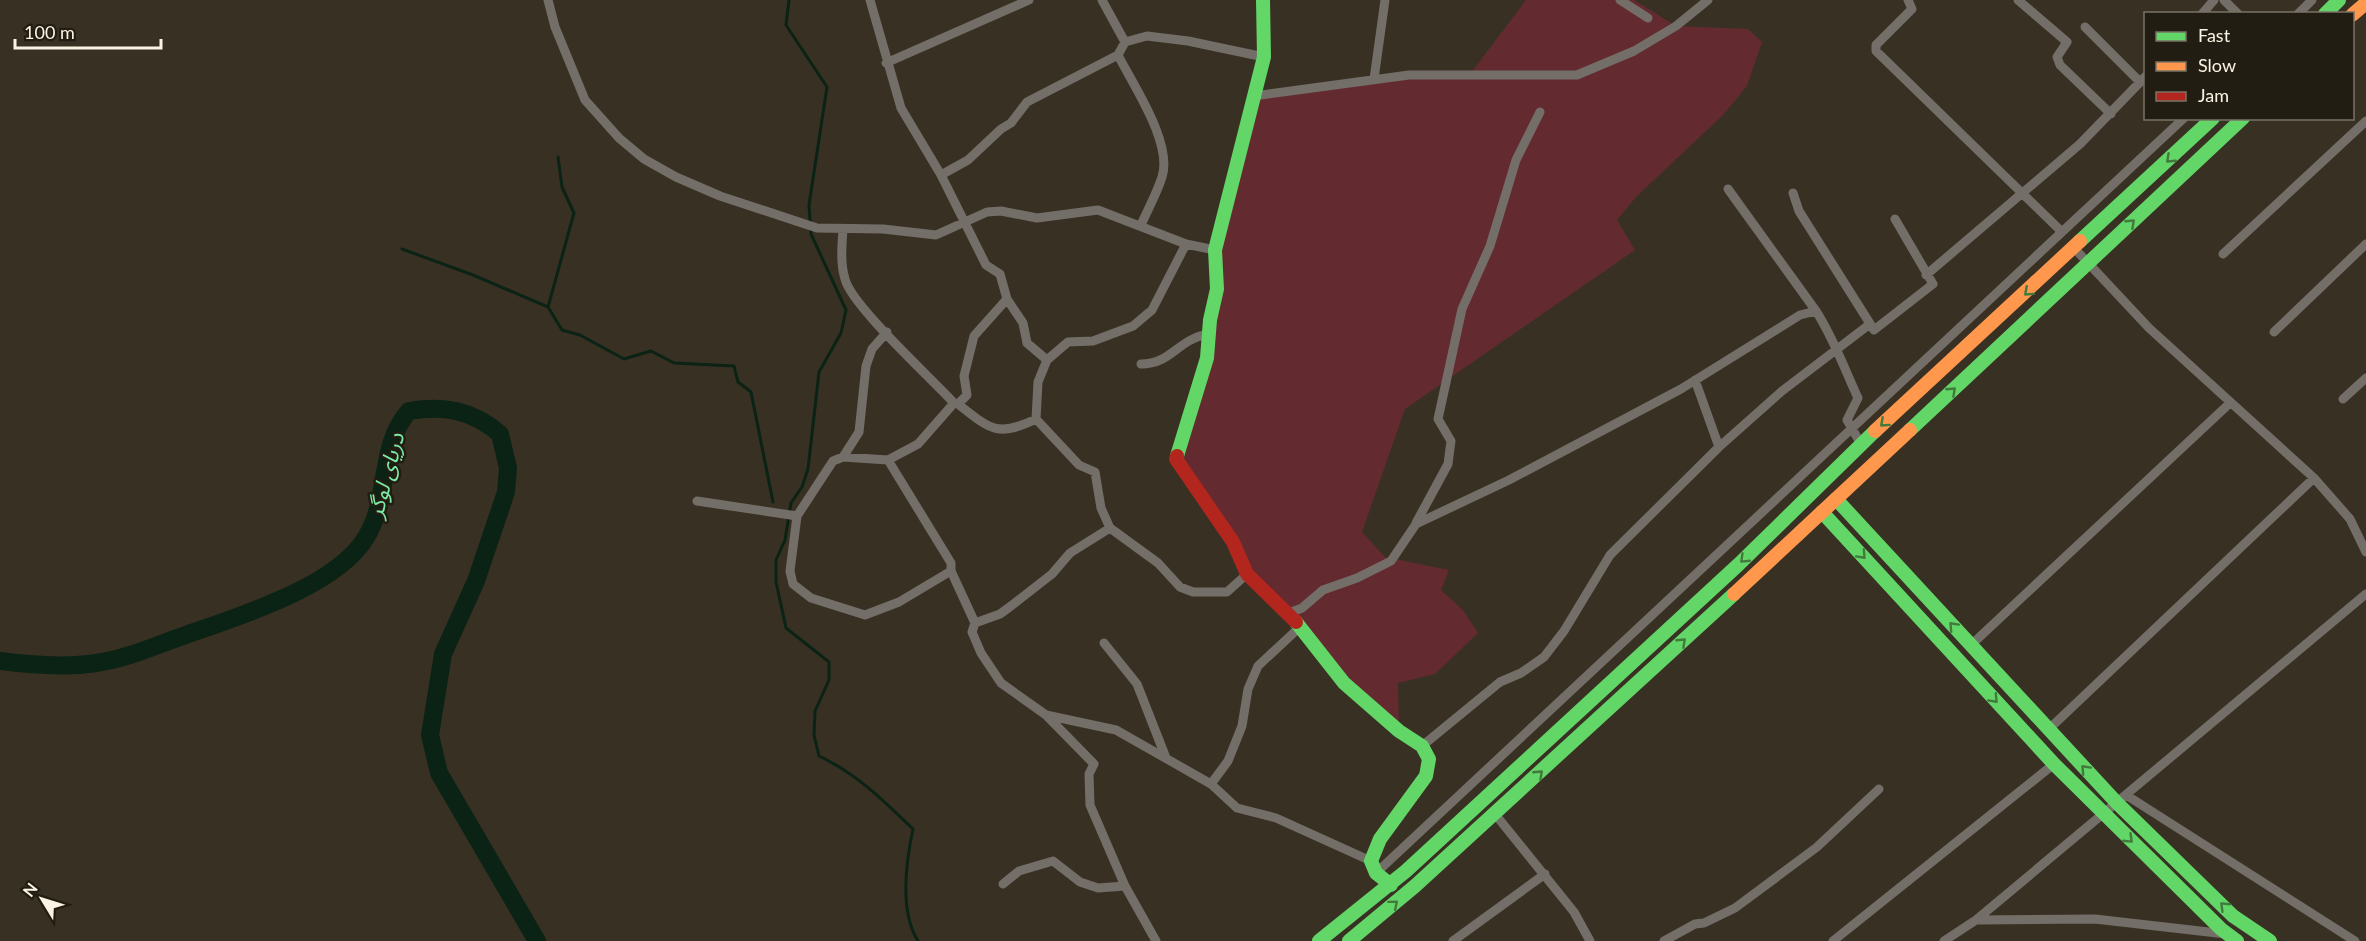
<svg xmlns="http://www.w3.org/2000/svg" width="2366" height="941" viewBox="0 0 2366 941" font-family="Lato,'Noto Sans Arabic',sans-serif">
<style>
.green{fill:#632a30}
.lines{fill:none;stroke-linecap:round;stroke-linejoin:round}
.stream{stroke:#0b2314;stroke-width:3}
.river{stroke:#0b2314;stroke-width:18}
.street{stroke:#746e69;stroke-width:9}
.fast{stroke:#63d668;stroke-width:14}
.slow{stroke:#ff974d;stroke-width:14}
.jam{stroke:#b3261e;stroke-width:14}
.oneway{stroke:#427a3d}
.labels{text-anchor:middle;dominant-baseline:central;stroke-width:5;stroke-linejoin:round;paint-order:stroke}
.water-label{font-size:22px;font-style:italic;fill:#7beaa4;stroke:#221d12}
</style>
<rect width="100%" height="100%" fill="#383123"/>
<path class="green" d="M1526,0H1634L1676,26L1748,29L1762,42L1747,86L1723,115L1636,197L1617,220L1635,250L1405,409L1362,532L1385,557L1449,570L1441,590L1463,610L1478,633L1435,674L1398,683L1399,731L1272,601L1182,469L1179,442L1207,358L1215,250L1254,96L1309,87L1471,73Z"/>
<g class="lines">
<path class="stream" d="M789,0L786,25L827,87L809,205L811,234L846,310L841,333L819,372L808,469L802,487L791,503L785,540L776,560V582L786,628L829,662V680L815,711L814,735L819,756C857,774 883,800 913,829C906,862 899,911 918,941
M558,157L562,187L574,213L548,307L562,330L580,335L624,359L651,351L674,363L734,366L738,382L751,392L773,502
M402,249L473,275L548,307"/>
<path class="river" d="M0,661C31,665 64,668 96,663C126,659 154,646 183,636C236,617 334,588 365,539C391,499 377,447 409,411C444,405 472,410 500,434L508,468L506,492L476,581L443,654L430,735L439,773L537,941"/>
<path class="street" d="M548,0L555,27L585,100L619,138L644,159L676,177L720,196L817,228L883,229L936,235L987,212L1001,211L1037,218L1098,210L1186,244L1215,250
M870,0L901,108L941,175L986,265L1000,274L1007,299L1023,323L1027,343L1047,360
M1102,0L1125,42L1147,36L1188,41L1264,57
M1620,0L1648,18
M1908,0L1912,9L1876,45V51L2062,232
M2018,0L2067,42L2057,57L2060,65L2111,114
M2224,0L2238,14
M2202,14L2214,0
M2298,14L2312,0
M2085,27L2140,82
M1118,55C1133,85 1173,143 1162,177C1157,193 1148,209 1141,225
M886,63L1029,0
M1374,79L1385,0
M1254,96L1409,75H1577L1634,51L1676,26L1708,0
M941,175L968,160L1001,129L1011,123L1027,102L1118,55L1125,42
M1728,189L1816,311
M1793,193L1799,211L1874,330L1933,284L1895,219
M843,229C842,245 840,263 845,279C851,305 932,379 954,403
M2075,249L2149,328L2314,478L2350,519L2366,552
M2223,254L2366,121
M1926,275L2080,144L2146,76
M2274,332L2366,244
M1141,364C1172,364 1177,339 1209,334
M1695,380L1719,447
M2343,399L2366,378
M958,404C990,429 997,438 1036,419L1079,465L1095,472L1101,508L1110,528L1158,563L1180,587L1193,592H1227L1247,574
M1036,419L1038,382L1047,360L1068,342L1093,341L1133,326L1152,310L1186,244
M843,457L859,432L866,366L872,349L887,332
M888,460L951,563V571L975,623
M697,501L797,516
M1416,523L1448,464L1451,441L1438,419L1462,309L1490,246L1516,160L1540,112
M1110,528L1070,553L1052,574L1011,606L1000,614L975,623L972,632L981,653L1001,683L1046,715L1094,764L1089,774L1090,805L1125,886L1156,941
M951,571L899,602L865,615L811,598L793,584L790,571L797,516L833,461L843,457L888,460L918,444L954,403L958,404L967,395L964,376L974,336L1007,299
M1289,613L1302,608L1323,590L1357,578L1391,561L1416,524L1509,480L1681,389L1800,315L1816,311C1834,339 1844,368 1858,398L1847,420L1861,444
M1104,643L1137,684L1166,758
M1971,645L2230,403
M1046,715L1116,730L1211,784L1237,808L1276,818L1371,861
M2049,729L2314,478
M1422,746L1500,682L1521,673L1544,657L1564,631L1610,555L1719,447L1782,391L1870,324
M1211,784L1228,761L1242,726L1248,689L1258,666L1301,626
M2126,795L2355,941
M1495,814L1574,912L1590,941
M1376,873L2184,118
M1003,884L1019,871L1053,861L1080,882L1098,888L1125,886
M1976,920L2366,594
M1453,941L1545,874
M1664,941L1695,924L1704,923L1735,908L1817,847L1879,789
M1833,941L2054,764
M1944,941L1976,920L2095,919L2226,934"/>
<path class="fast" d="M2325,14L2339,0
M2080,241L2213,118
M1910,430L2243,118
M1177,456L1207,358L1210,320L1217,289L1215,250L1264,57L1263,0
M1836,499L2117,803L2233,916L2270,941
M1822,512L2054,764L2221,929L2237,941
M1296,622L1344,683L1399,731L1422,746L1429,759L1426,776L1380,839L1371,861L1376,873L1391,885
M1319,941L1406,871L1738,565L1875,431
M1349,941L1415,886L1734,594"/>
<path class="slow" d="M2352,15L2366,3
M1875,431L2080,241
M1734,594L1910,430"/>
<path class="jam" d="M1177,456L1176,459L1233,542L1247,574L1296,622"/>
</g>
<defs><path id="oneway-chevron" d="M-2-3.5L2.5 0L-2 3.5" fill="none" stroke-width="1.6" stroke-linecap="round" stroke-linejoin="round" transform="scale(1.5)"/></defs>
<g class="oneway">
<use href="#oneway-chevron" transform="translate(2170 159) rotate(137)"/>
<use href="#oneway-chevron" transform="translate(2131 223) rotate(-43)"/>
<use href="#oneway-chevron" transform="translate(2028 292) rotate(138)"/>
<use href="#oneway-chevron" transform="translate(1952 391) rotate(-43)"/>
<use href="#oneway-chevron" transform="translate(1884 423) rotate(138)"/>
<use href="#oneway-chevron" transform="translate(1862 555) rotate(47)"/>
<use href="#oneway-chevron" transform="translate(1744 559) rotate(136)"/>
<use href="#oneway-chevron" transform="translate(1953 626) rotate(-133)"/>
<use href="#oneway-chevron" transform="translate(1682 642) rotate(-43)"/>
<use href="#oneway-chevron" transform="translate(1994 699) rotate(47)"/>
<use href="#oneway-chevron" transform="translate(2085 769) rotate(-133)"/>
<use href="#oneway-chevron" transform="translate(1539 774) rotate(-43)"/>
<use href="#oneway-chevron" transform="translate(2129 839) rotate(44)"/>
<use href="#oneway-chevron" transform="translate(1394 904) rotate(-40)"/>
<use href="#oneway-chevron" transform="translate(2224 906) rotate(-136)"/>
</g>
<g class="labels">
<g class="water-label">
<text transform="translate(385 475) rotate(-75)">دریای لوگر</text>
</g>
</g>
<rect x="2144" y="12" width="210" height="108" fill="#221d12" stroke="#797366" stroke-width="1.5"/>
<rect x="2156" y="32" width="30" height="9" fill="#63d668" stroke="#797366" stroke-width="1.5"/>
<text x="2198" y="42" font-size="18" fill="#fbf3e4">Fast</text>
<rect x="2156" y="62" width="30" height="9" fill="#ff974d" stroke="#797366" stroke-width="1.5"/>
<text x="2198" y="72" font-size="18" fill="#fbf3e4">Slow</text>
<rect x="2156" y="92" width="30" height="9" fill="#b3261e" stroke="#797366" stroke-width="1.5"/>
<text x="2198" y="102" font-size="18" fill="#fbf3e4">Jam</text>
<g transform="translate(42 899) rotate(308)" stroke="#221d12" stroke-width="4.5" paint-order="stroke">
<path d="M0-4.5L10 22L0 15L-10 22Z" fill="#fbf3e4"/>
<text y="-9" font-size="16" font-weight="bold" text-anchor="middle" fill="#fbf3e4">N</text>
</g>
<path d="M15 39v9h146v-9" fill="none" stroke="#fbf3e4" stroke-width="3"/>
<text x="24" y="39" font-size="18" fill="#fbf3e4" stroke="#221d12" stroke-width="4.5" paint-order="stroke">100 m</text>
</svg>
